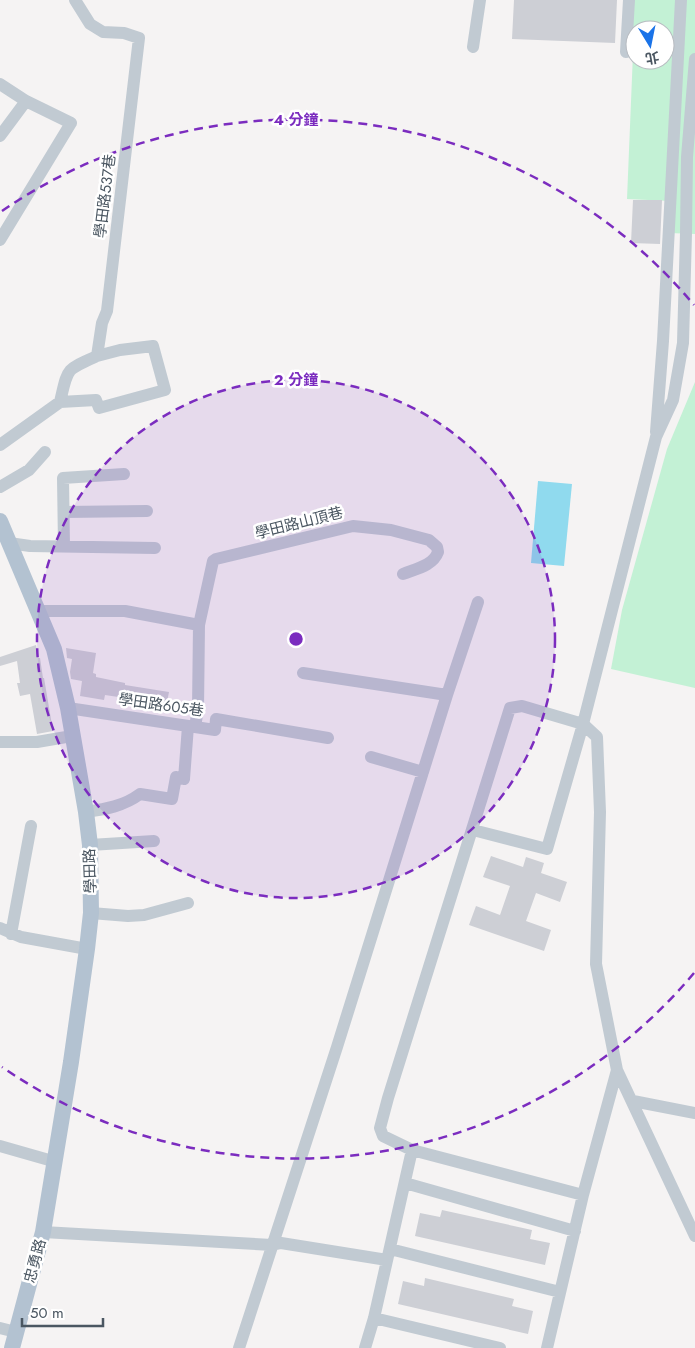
<svg xmlns="http://www.w3.org/2000/svg" width="695" height="1348" viewBox="0 0 695 1348" font-family="Jost,'Noto Sans TC',sans-serif">
<style>
.green{fill:#c3f1d5;fill-rule:evenodd}
.water{fill:#90daee}
.building{fill:#cdcfd5}
.lines{fill:none;stroke-linecap:round;stroke-linejoin:round}
.minor{stroke:#c1cad2;stroke-width:12}
.major{stroke:#b3c2d1;stroke-width:16}
.ring{fill:none;stroke:#7b2cbf;stroke-width:2.5;stroke-dasharray:9 6}
.labels{text-anchor:middle;dominant-baseline:central;stroke-width:5;stroke-linejoin:round;paint-order:stroke}
.street-label{font-size:15px;fill:#4a5661;stroke:#fff}
.centre{fill:#7b2cbf;stroke:#fff;stroke-width:2.5}
.ring-label{font-size:15px;text-anchor:middle;font-weight:bold;fill:#7b2cbf;stroke:#fff;stroke-width:5;stroke-linejoin:round;paint-order:stroke}
</style>
<rect width="100%" height="100%" fill="#f5f3f3"/>
<path class="green" d="M629,0H695V234L669,233L670,201L627,199L633,53L626,52ZM635,30H665V60H635Z
M695,382V688L611,669L622,610L667,449Z"/>
<path class="water" d="M538,481L572,484L564,566L531,563Z"/>
<path class="building" d="M514,0H617L615,43L512,39Z
M633,200H662L660,244L631,243Z
M36,645L38,658H40L43,678H44L53,731L37,734L30,694L20,696L17,683H20L17,661L0,666V657Z
M66,648L96,653L93,673L96,674V677L125,683V685L169,692L165,712L124,705L125,698L105,695L104,700L80,696L82,681L71,679L70,672L72,659L67,658Z
M491,856L523,867L526,857L544,863L541,873L567,882L560,902L536,893L526,921L551,930L544,951L469,925L476,906L500,915L510,886L483,877Z
M442,1210L532,1230L530,1239L550,1243L545,1265L415,1236L420,1213L440,1217Z
M425,1278L514,1299L512,1306L533,1311L528,1334L398,1304L403,1281L424,1286Z"/>
<g class="lines">
<path class="minor" d="M473,47L480,0
M626,52L629,0
M0,84L26,101L71,123L0,240
M0,136L26,101
M60,402C68,368 65,370 97,356L102,323L107,311L139,38L124,33L103,32L90,24L75,0
M656,432L663,341L681,0
M0,445L60,402L96,400L99,408L165,390L153,346L120,350L97,356
M0,487L29,470L45,452
M64,512L147,511
M9,543L30,546L155,548
M64,546L63,478L124,474
M39,611H125L199,625
M303,673L447,695
M68,708L215,730L216,719L328,738
M195,727L198,709L199,625L213,561L216,559L353,526L391,530L429,540L437,547L438,552C433,566 415,569 403,574
M0,742H37L72,736
M371,757L423,772
M86,812C106,809 124,806 140,794L172,799L176,777L184,779L188,726
M473,830L547,849L583,724L656,437L673,400L683,343L686,233L687,157L695,59
M90,845L154,841
M91,913L128,916L144,915L188,903
M0,928L21,937L87,949
M11,934L31,826
M633,1101L695,1113
M0,1146L56,1162
M405,1183L575,1231
M583,1195L412,1150L383,1136L380,1128L388,1098L510,708L522,706L583,724L597,737L600,812L596,964L617,1070L695,1236
M43,1232L272,1245L281,1243L387,1260
M390,1249L560,1292
M374,1318L500,1348
M0,1328L16,1332
M239,1348L337,1047L447,695L478,602
M365,1348L374,1318L412,1150
M547,1348L583,1195L617,1070"/>
<path class="major" d="M0,521L54,649L68,708L86,812L90,845L91,913L87,949L71,1062L43,1232L12,1348"/>
</g>
<circle cx="296" cy="639" r="259" fill="#7b2cbf" fill-opacity=".12"/>
<g class="ring">
<circle cx="296" cy="639" r="259"/>
<path d="M694 973A519 519 0 0 1 2 1067M2 211A519 519 0 0 1 694 305"/>
</g>
<g class="labels">
<g class="street-label">
<text transform="translate(105 196) rotate(-83)">學田路537巷</text>
<text transform="translate(299 523) rotate(-14)">學田路山頂巷</text>
<text transform="translate(161 705) rotate(8)">學田路605巷</text>
<text transform="translate(90 871) rotate(-92)">學田路</text>
<text transform="translate(35 1261) rotate(-75)">忠勇路</text>
</g>
</g>
<circle cx="296" cy="639" r="8" class="centre"/>
<g class="ring-label">
<text x="296" y="125">4 分鐘</text>
<text x="296" y="385">2 分鐘</text>
</g>
<g transform="translate(650 45) rotate(170)"><circle r="24" fill="#ffffff" stroke="#b7bbc0"/>
<path d="M0-4L9 19L0 12L-9 19Z" fill="#1a73e8"/>
<text y="-8" font-size="14" font-weight="bold" text-anchor="middle" fill="#4a5661">北</text>
</g>
<path d="M22 1318v8h81v-8" fill="none" stroke="#4a5661" stroke-width="2.5"/>
<text x="30" y="1318" font-size="15" fill="#4a5661" stroke="#ffffff" stroke-width="4" paint-order="stroke">50 m</text>
</svg>
